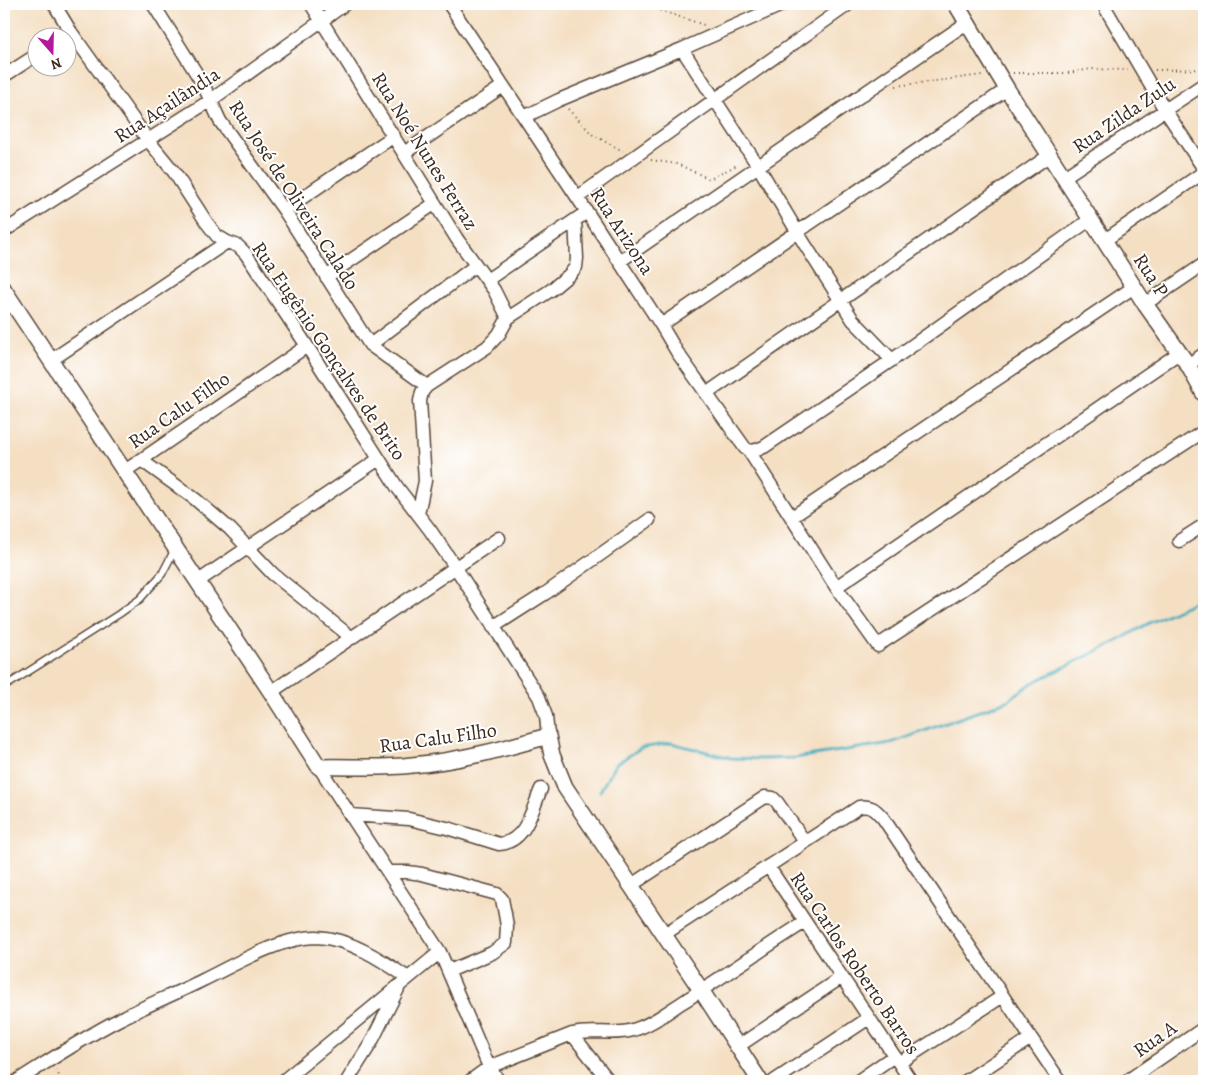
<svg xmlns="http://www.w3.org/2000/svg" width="1208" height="1085" viewBox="0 0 1208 1085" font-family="Alegreya,serif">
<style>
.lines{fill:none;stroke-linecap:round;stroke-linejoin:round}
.stream{stroke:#3dabbb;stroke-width:3}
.service-casing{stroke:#574537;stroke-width:9}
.minor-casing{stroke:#574537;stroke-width:15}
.tertiary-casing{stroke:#574537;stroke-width:18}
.path{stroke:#574537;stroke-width:2;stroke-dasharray:1 4;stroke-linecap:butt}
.service{stroke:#fff;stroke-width:6}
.minor{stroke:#fff;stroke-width:12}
.tertiary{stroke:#fff;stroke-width:15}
.labels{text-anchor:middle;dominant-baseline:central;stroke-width:4;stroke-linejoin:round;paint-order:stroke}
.street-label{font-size:20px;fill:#3b2a1e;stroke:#fff}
</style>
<rect width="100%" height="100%" fill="#fff"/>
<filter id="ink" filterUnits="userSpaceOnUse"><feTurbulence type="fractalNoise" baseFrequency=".02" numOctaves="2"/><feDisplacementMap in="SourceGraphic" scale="10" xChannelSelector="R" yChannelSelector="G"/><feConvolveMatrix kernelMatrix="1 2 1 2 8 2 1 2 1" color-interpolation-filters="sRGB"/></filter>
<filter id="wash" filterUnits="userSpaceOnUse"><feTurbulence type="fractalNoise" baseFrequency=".0096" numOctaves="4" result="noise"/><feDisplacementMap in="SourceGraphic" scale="20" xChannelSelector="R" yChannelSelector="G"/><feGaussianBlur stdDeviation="1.12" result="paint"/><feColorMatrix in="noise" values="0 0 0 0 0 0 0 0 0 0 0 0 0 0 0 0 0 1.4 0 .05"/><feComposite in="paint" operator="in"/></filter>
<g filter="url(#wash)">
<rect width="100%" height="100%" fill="#f4dfc3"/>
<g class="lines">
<path class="stream" d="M600,791L616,764L641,748L671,743L731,758L764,759L795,758L891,743L1007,701L1032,683L1118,641L1145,625L1204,597"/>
</g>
</g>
<g filter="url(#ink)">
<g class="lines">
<g class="service-casing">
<path id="service" d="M4,687L119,614L140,599L162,574L175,549"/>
</g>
<g class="minor-casing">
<path id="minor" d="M54,4L71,32L148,140L174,172L207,223L217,236L227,242L238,246L246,254L307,346L397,487L430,530L456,568L539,697L546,716L548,736
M153,4L203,84L220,121L284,210L370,345L427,386
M311,4L457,239L494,290L508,318
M449,4L587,212L661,325L677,352L745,448C752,453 756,450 764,447L892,360L1091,219
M1103,4L1165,110L1204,169
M682,49L758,166L804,243L853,320L892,360
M4,76L38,54
M524,117L559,100L682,49L784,4
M404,153L503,86
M1064,177L1204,84
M578,197L849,4
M284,210L394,136
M4,231L211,100L345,4
M1105,240L1204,172
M620,261L968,22
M326,277L434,204
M487,280L581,216
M1145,304L1204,264
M661,325L1007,89
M370,345L475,266
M50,361L227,242
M1188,365L1204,354
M706,394L1050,155
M749,451L836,587L878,646
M141,460L195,499L230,529L273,574L352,638
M125,471L307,346
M418,514L425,481L420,401L422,392L427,386L487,347L499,334L508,318L551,290L569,275L576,267L577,258L575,220
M792,517L1134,287
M1179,541L1204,525
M197,582L379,459
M836,587L1179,353
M493,627L546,593L649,520
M883,642L1204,431
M271,692L499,538
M319,767L440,952L489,1067L499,1081
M350,815L409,819L447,828L499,844C526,842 532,810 541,789
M768,866L911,1081
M389,872H408L422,874L497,894L502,899L505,914L507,926L506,943L492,953L449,971
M630,886L765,797L773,798L777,802L805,842
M663,935L859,807C871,805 875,809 883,818L1060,1081
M572,1034L609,1081
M737,1047L842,977
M899,1063L1003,996
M17,1081C50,1060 83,1038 118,1020C145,1006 175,994 203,980C234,965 281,937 316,937C349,938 382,960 408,978
M283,1081L440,952
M347,1081L371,1043L398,989
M470,1081L489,1067L572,1034C592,1029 613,1036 633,1030C651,1025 667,1012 683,1002C724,976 764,948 805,922
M774,1081L869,1018
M858,1081L894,1056
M966,1081L1031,1038
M1127,1081L1204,1028"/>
</g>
<g class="tertiary-casing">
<path id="tertiary" d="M956,4L1007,89L1145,304L1188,365L1204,394
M4,290L271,692L319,767C350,766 381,769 412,765C459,761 503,749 548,736L552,755L565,787L701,990L760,1081"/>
</g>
<path class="path" d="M641,4L707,26
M1155,70L1204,69
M1013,73H1068L1091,69L1128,70
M896,86L983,75
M568,109L593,135L623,151
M651,160L677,164L710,179L737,165
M56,1070L62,1081"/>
<use href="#service" class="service"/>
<use href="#minor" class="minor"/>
<use href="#tertiary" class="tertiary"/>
</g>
</g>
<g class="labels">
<g class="street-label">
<text transform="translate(167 105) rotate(-33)">Rua Açailândia</text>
<text transform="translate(1124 115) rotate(-34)">Rua Zilda Zulu</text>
<text transform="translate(425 151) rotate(58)">Rua Noé Nunes Ferraz</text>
<text transform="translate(294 195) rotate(57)">Rua José de Oliveira Calado</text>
<text transform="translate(622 231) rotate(57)">Rua Arizona</text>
<text transform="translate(1151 275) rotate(57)">Rua P</text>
<text transform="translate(329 351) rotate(56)">Rua Eugênio Gonçalves de Brito</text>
<text transform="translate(179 410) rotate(-35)">Rua Calu Filho</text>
<text transform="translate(438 738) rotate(-8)">Rua Calu Filho</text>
<text transform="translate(855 963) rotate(56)">Rua Carlos Roberto Barros</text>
<text transform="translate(1155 1039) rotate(-35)">Rua A</text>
</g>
</g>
<rect width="1208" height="1085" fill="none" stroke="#fff" stroke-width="20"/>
<g transform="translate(52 52) rotate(160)"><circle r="24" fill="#ffffff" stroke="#b1aaa5"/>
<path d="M0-4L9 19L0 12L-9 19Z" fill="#b5179e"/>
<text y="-8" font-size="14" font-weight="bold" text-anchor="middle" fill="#3b2a1e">N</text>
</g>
</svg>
